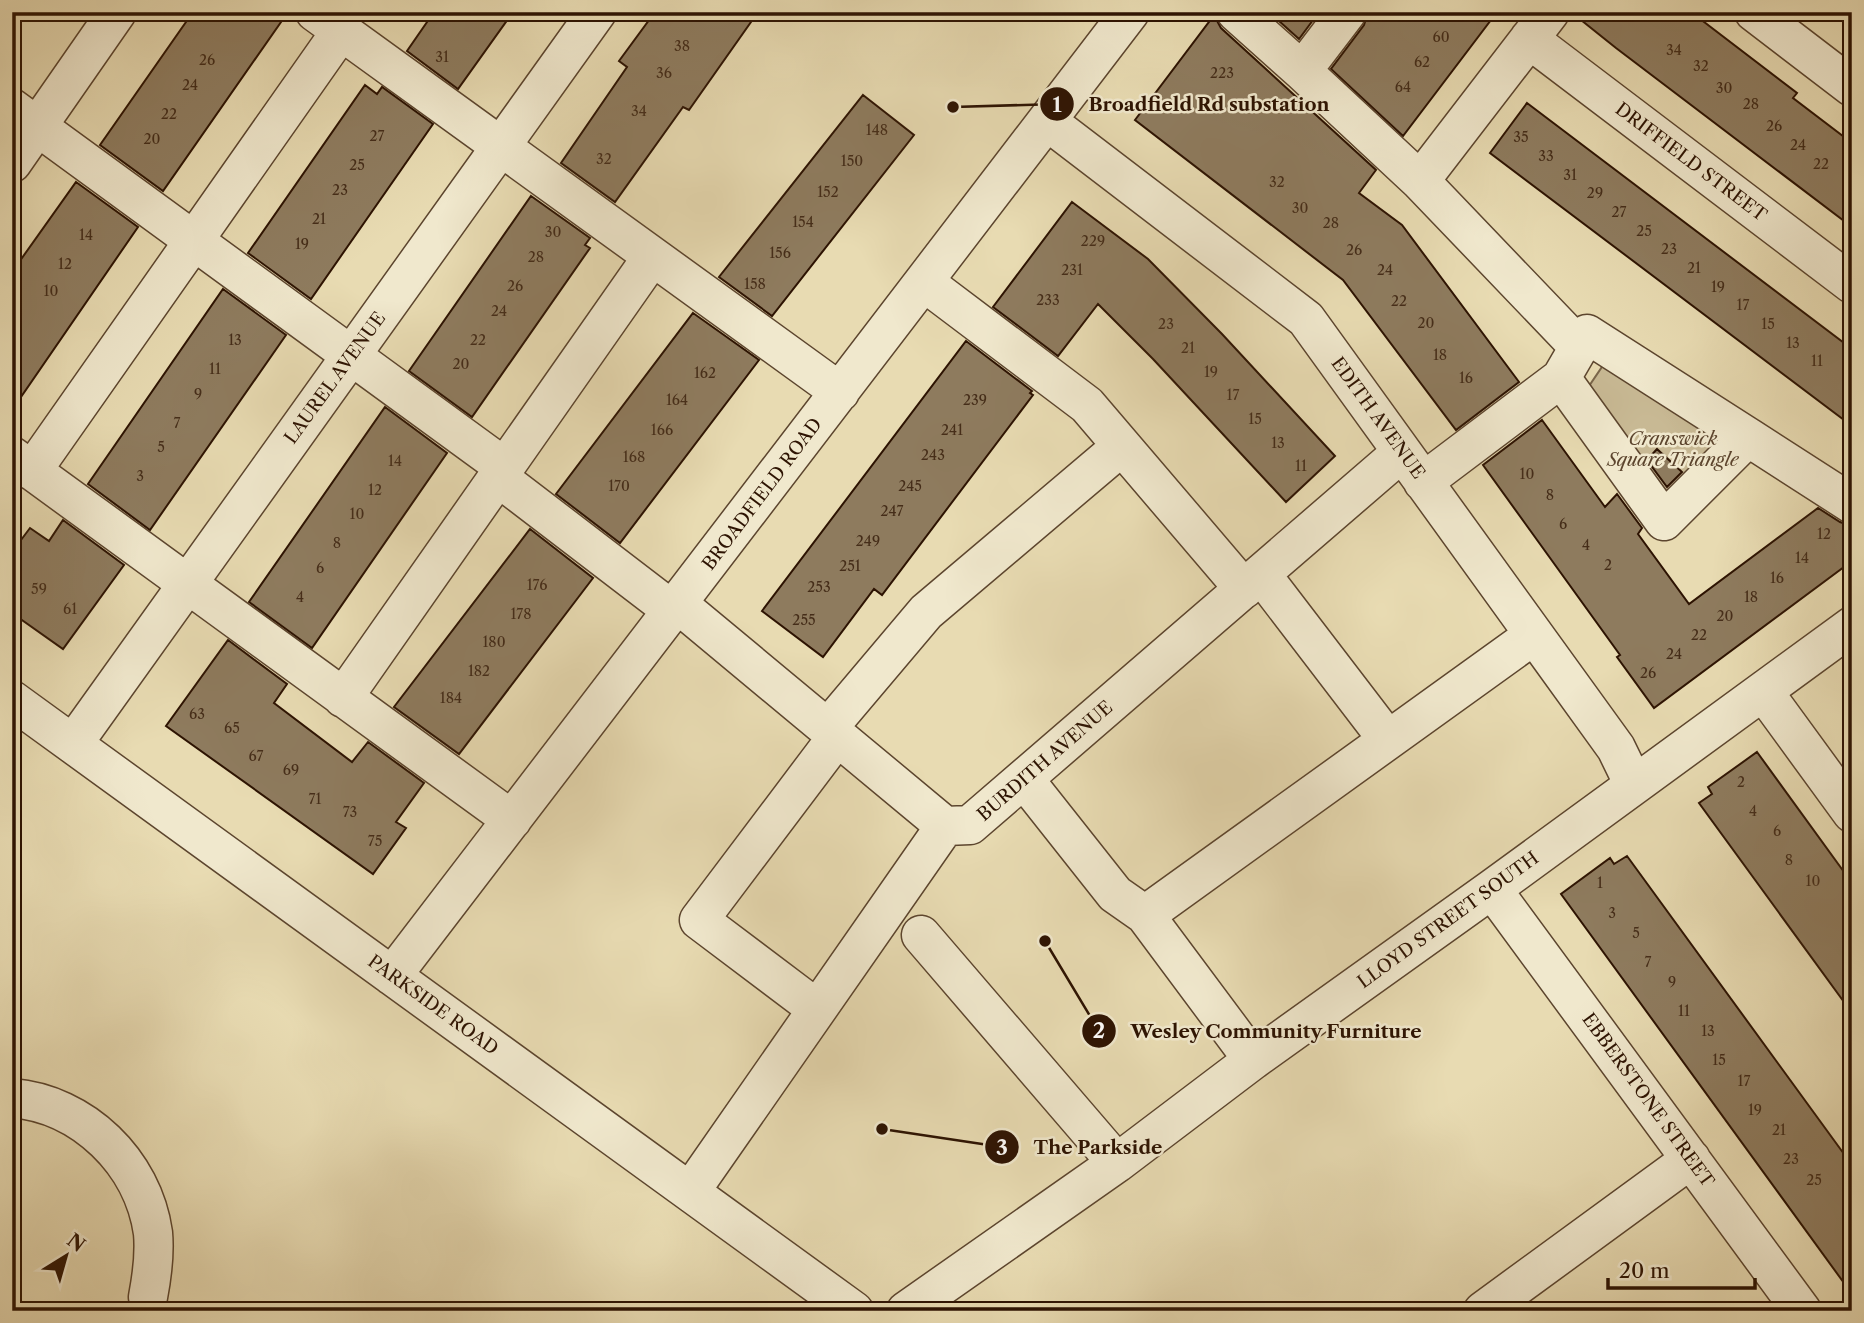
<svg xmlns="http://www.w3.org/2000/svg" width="1864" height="1323" viewBox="0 0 1864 1323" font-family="'Libre Caslon Text',serif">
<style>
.green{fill:#c8b994;stroke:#7a664b;stroke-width:2}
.building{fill:#8e7b5e;stroke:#2d1302;stroke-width:2}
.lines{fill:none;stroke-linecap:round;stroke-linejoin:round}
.minor-casing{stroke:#5c452e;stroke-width:41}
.minor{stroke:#f0e8cd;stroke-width:38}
.labels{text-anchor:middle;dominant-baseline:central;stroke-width:5;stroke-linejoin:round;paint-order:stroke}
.number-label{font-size:14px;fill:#452d19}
.street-label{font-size:18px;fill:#2d1302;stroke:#f0e8cd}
.park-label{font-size:18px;font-style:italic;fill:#5c452e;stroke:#f0e8cd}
.leader{fill:none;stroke:#2d1302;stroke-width:2.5}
.callout-dot{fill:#2d1302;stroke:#f0e8cd;stroke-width:2.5}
.mark-label{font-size:21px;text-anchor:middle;font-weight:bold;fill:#fff}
.callout-label{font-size:19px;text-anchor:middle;font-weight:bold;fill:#2d1302;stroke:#f0e8cd;stroke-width:5;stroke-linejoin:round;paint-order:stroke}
</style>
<rect width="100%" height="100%" fill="#e8dbb2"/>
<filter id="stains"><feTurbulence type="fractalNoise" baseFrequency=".00286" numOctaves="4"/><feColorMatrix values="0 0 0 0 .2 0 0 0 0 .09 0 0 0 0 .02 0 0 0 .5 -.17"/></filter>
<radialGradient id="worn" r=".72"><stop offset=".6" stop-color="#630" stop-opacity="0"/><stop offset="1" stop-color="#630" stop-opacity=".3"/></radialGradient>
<path class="green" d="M1606,361L1725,439L1667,513L1583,395Z"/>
<path class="building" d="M193,12H288L163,191L100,145Z
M434,12H513L458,89L407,51Z
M655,12H758L689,110L683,107L615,202L561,163L627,67L619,61Z
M1269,12H1319L1299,39Z
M1368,12H1497L1403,136L1331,69L1364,25Z
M1571,12H1691L1797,93L1793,98L1852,143V227L1616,48Z
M1215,14L1216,19L1221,28L1376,170L1359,193L1402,225L1519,382L1456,430L1343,280L1135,120Z
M365,85L377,94L382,87L433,124L311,299L248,253Z
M863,95L914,135L772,316L719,277Z
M1527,103L1852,349V426L1490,153Z
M76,182L138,227L12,410V272Z
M531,196L590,238L585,245L590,248L472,417L409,371Z
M1072,202L1148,259L1222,334L1335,456L1286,502L1153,359L1098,304L1058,356L993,307Z
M223,289L286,335L150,530L88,484Z
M693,313L759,360L620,543L556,494Z
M966,341L1032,391L1030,393L1033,395L882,595L874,589L823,657L762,611Z
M385,407L447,453L312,648L249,602Z
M1542,420L1605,507L1617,494L1642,528L1638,534L1689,604L1818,508L1840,522L1852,526V561L1654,708L1617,657L1620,655L1483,465Z
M1657,449L1682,472L1667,487L1647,460Z
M63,520L124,565L63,649L12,613V552L30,528L49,541Z
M530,529L593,578L459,754L394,707Z
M228,640L287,684L274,703L352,762L368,742L424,783L396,822L406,828L373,874L166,726Z
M1757,752L1852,883V1013L1699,803L1712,794L1708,787Z
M1627,856L1852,1165V1294L1561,894L1610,858L1614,864Z"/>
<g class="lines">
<g class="minor-casing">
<path id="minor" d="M315,12L840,392
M1236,12L1302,71L1420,181L1579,347L1561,378L1664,521L1748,437L1852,504
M1754,12L1852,87
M1529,39L1852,284
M1302,71L1347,12
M12,108L504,467
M1047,121L1306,319L1616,748L1634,785
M12,163L117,12
M1420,181L1550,12
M924,282L1087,405L1244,589
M1579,347L1587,334L1748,437
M12,456L512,820
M32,471L341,31
M498,477L673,611
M1423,482L1561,378
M1261,574L1388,740
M678,604L945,826L970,825L1402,452
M1763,691L1852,813
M343,698L652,257
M12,700L854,1311
M828,728L926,612L1122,446
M73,744L597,12
M1024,779L1115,894L1145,915L1253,1060
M1492,889L1802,1311
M1145,915L1534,635
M921,935L1117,1163
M392,976L1130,12
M817,1009L699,920L837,737
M12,1098C83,1104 143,1162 153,1233C155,1255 152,1276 148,1297
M690,1192L945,826
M906,1311L1117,1163L1253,1060L1492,889L1852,626
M1483,1311L1691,1159"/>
</g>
<use href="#minor" class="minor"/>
</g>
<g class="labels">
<g class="number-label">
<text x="1441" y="37">60</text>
<text x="682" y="46">38</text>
<text x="1674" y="50">34</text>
<text x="442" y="57">31</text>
<text x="207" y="60">26</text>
<text x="1422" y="62">62</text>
<text x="1701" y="66">32</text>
<text x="664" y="73">36</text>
<text x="1222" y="73">223</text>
<text x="190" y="85">24</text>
<text x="1403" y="87">64</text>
<text x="1724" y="88">30</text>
<text x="1751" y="104">28</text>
<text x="639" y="111">34</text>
<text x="169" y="114">22</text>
<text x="1774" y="126">26</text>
<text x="877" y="130">148</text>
<text x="377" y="136">27</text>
<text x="1521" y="137">35</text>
<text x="152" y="139">20</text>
<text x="1798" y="145">24</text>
<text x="1546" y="156">33</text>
<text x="604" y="159">32</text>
<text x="852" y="161">150</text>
<text x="1821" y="164">22</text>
<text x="357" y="165">25</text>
<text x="1570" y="175">31</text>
<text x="1277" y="182">32</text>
<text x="340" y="190">23</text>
<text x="828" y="192">152</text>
<text x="1595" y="193">29</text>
<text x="1300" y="208">30</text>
<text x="1619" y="212">27</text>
<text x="319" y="219">21</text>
<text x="803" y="222">154</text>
<text x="1331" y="223">28</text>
<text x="1644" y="231">25</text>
<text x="553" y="232">30</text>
<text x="86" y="235">14</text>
<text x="1093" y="241">229</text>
<text x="302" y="244">19</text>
<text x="1669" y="249">23</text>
<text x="1354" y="250">26</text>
<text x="780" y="253">156</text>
<text x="536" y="257">28</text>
<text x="65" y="264">12</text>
<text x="1694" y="268">21</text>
<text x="1072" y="270">231</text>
<text x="1385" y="270">24</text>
<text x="755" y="284">158</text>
<text x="515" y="286">26</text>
<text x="1718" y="287">19</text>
<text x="51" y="291">10</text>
<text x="1048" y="300">233</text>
<text x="1399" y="301">22</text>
<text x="1743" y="305">17</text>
<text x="499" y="311">24</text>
<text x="1426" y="323">20</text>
<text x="1166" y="324">23</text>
<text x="1768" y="324">15</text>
<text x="235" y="340">13</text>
<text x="478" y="340">22</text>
<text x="1793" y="343">13</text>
<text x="1188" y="348">21</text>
<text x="1440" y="355">18</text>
<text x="1817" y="361">11</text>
<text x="461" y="364">20</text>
<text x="215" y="369">11</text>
<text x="1211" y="372">19</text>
<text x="705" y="373">162</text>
<text x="1466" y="378">16</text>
<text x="198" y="394">9</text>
<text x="1233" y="395">17</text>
<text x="677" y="400">164</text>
<text x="975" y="400">239</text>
<text x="1255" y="419">15</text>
<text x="177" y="423">7</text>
<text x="662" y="430">166</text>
<text x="952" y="430">241</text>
<text x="1278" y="443">13</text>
<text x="161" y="447">5</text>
<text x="933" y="455">243</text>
<text x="634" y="457">168</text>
<text x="395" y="461">14</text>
<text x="1301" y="466">11</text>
<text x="1527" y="474">10</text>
<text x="140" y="476">3</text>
<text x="619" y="486">170</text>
<text x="910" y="486">245</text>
<text x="375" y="490">12</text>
<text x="1550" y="495">8</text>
<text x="892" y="511">247</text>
<text x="357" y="514">10</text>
<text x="1563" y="524">6</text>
<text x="1824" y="534">12</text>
<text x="868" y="541">249</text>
<text x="337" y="543">8</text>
<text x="1586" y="545">4</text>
<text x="1802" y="558">14</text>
<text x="1608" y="565">2</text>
<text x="850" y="566">251</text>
<text x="320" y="568">6</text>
<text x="1777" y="578">16</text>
<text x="537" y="585">176</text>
<text x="819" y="587">253</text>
<text x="39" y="589">59</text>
<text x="300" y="597">4</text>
<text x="1751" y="597">18</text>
<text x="70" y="609">61</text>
<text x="521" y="614">178</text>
<text x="1725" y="616">20</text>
<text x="804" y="620">255</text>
<text x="1699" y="635">22</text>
<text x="494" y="642">180</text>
<text x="1674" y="654">24</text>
<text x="479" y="671">182</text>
<text x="1648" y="673">26</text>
<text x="451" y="698">184</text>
<text x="197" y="714">63</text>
<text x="232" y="728">65</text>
<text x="256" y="756">67</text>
<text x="291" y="770">69</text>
<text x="1741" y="782">2</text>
<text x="315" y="799">71</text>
<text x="1753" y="811">4</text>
<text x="350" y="812">73</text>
<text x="1777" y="831">6</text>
<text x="375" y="841">75</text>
<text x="1789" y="860">8</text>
<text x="1813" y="881">10</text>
<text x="1600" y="883">1</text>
<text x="1612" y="913">3</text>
<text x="1636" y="933">5</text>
<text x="1648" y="962">7</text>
<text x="1672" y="982">9</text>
<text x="1684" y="1011">11</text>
<text x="1708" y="1031">13</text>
<text x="1719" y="1060">15</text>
<text x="1744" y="1081">17</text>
<text x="1755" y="1110">19</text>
<text x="1779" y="1130">21</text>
<text x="1791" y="1159">23</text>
<text x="1814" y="1180">25</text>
</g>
<g class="street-label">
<text transform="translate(1691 162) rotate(37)">DRIFFIELD STREET</text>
<text transform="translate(335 378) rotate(-54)">LAUREL AVENUE</text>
<text transform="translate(1378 418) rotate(54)">EDITH AVENUE</text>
<text transform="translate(762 494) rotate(-53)">BROADFIELD ROAD</text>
<text transform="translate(1045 761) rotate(-41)">BURDITH AVENUE</text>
<text transform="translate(1448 920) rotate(-36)">LLOYD STREET SOUTH</text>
<text transform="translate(433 1005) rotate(36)">PARKSIDE ROAD</text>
<text transform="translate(1648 1100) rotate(54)">EBBERSTONE STREET</text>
</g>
<g class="park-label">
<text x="1673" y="439">Cranswick<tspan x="1673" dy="21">Square Triangle</tspan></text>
</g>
</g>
<path class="leader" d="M953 107L1057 104M1045 941L1099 1031M882 1129L1002 1147"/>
<g class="callout-dot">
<circle cx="953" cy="107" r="7"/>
<circle cx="1045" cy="941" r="7"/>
<circle cx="882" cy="1129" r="7"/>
<circle cx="1057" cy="104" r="18"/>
<circle cx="1099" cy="1031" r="18"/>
<circle cx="1002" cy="1147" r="18"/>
</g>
<g class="mark-label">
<text x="1057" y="112">1</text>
<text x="1099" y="1038">2</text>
<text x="1002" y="1155">3</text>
</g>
<g class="callout-label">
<text x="1209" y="111">Broadfield Rd substation</text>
<text x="1276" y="1038">Wesley Community Furniture</text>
<text x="1098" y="1154">The Parkside</text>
</g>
<rect width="1864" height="1323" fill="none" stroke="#e8dbb2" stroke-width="42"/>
<rect x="14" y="14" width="1836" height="1295" fill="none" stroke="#2d1302" stroke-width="3.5"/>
<rect x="21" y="21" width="1822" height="1281" fill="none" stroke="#2d1302" stroke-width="2"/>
<g transform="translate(66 1256) rotate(37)" stroke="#f0e8cd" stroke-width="5" paint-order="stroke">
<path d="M0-5L12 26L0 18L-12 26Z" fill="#2d1302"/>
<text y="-10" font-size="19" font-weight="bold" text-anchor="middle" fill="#2d1302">N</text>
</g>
<path d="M1608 1278v10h147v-10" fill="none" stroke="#2d1302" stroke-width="3.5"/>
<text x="1619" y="1278" font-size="21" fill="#2d1302" stroke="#f0e8cd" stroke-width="5" paint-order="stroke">20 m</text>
<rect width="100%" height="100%" filter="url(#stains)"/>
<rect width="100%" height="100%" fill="url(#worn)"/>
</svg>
